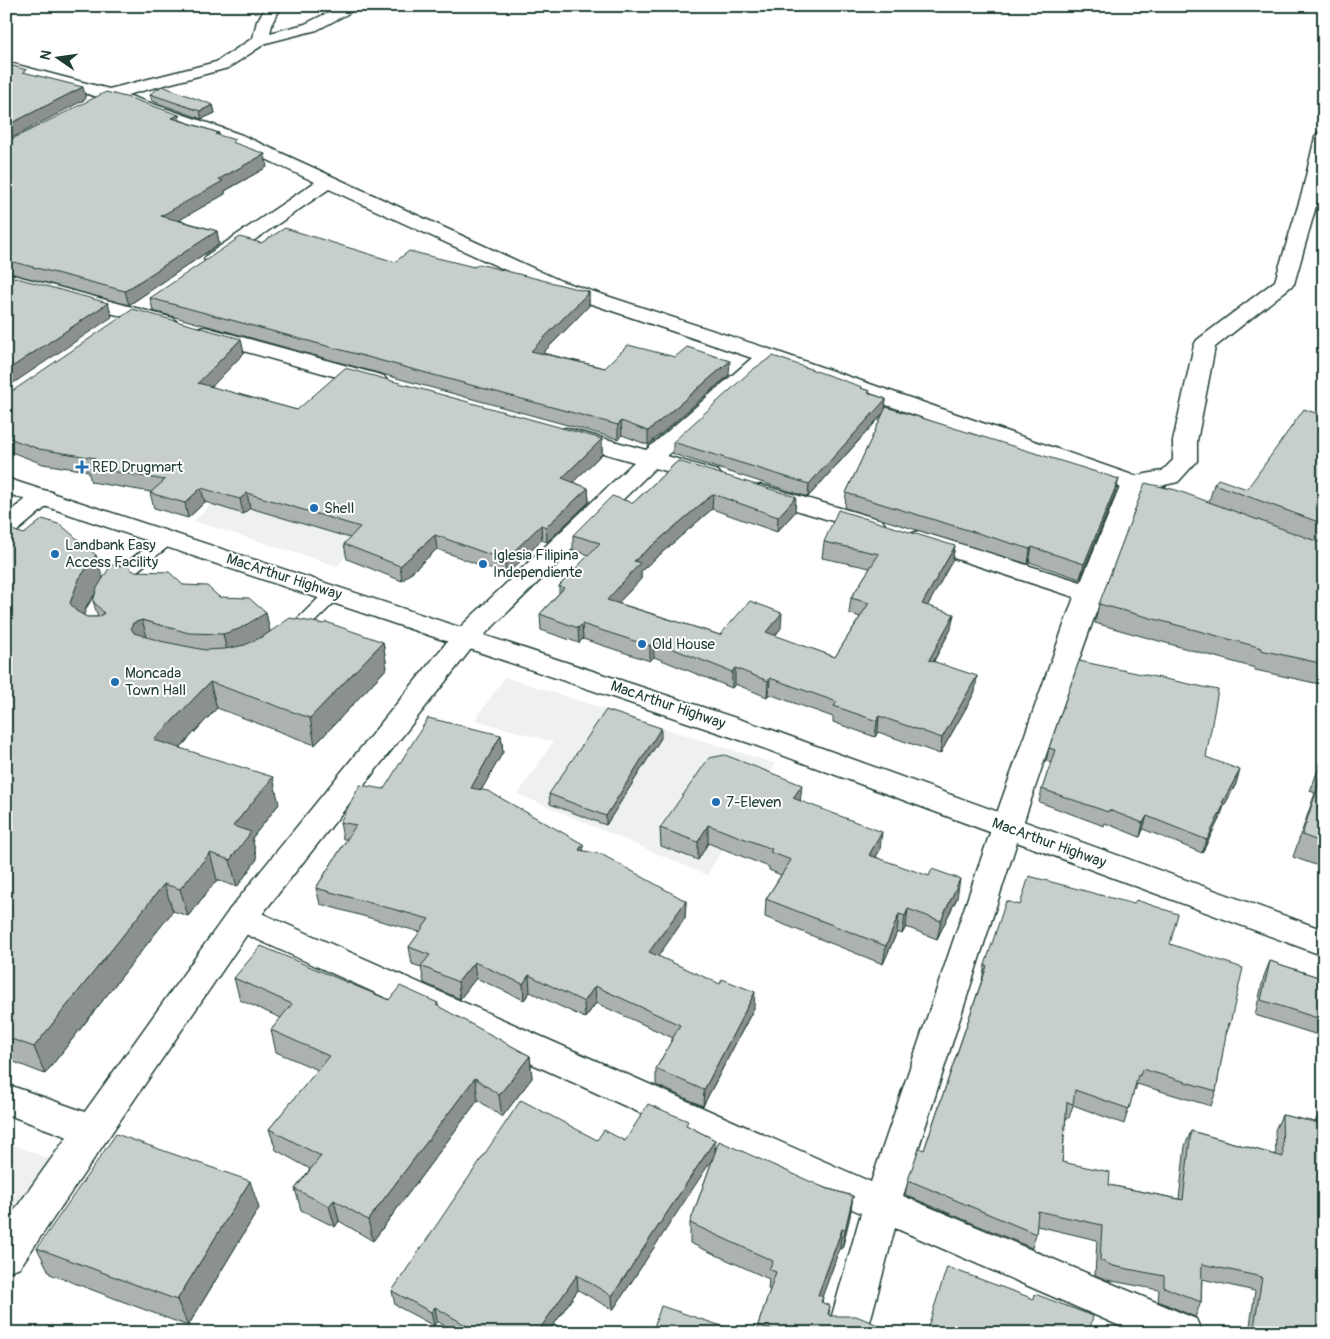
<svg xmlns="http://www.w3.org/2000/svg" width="1330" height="1339" viewBox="0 0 1330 1339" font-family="Pangolin,sans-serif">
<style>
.built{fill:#eef1f0}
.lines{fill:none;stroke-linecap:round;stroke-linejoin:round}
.lane-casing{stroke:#1f3d34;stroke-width:3}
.street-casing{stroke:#1f3d34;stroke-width:3}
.secondary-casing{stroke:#1f3d34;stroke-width:3}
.highway-casing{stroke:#1f3d34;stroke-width:3}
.lane{fill:#fff;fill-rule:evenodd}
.street{fill:#fff;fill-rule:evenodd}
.secondary{fill:#fff;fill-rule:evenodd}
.highway{fill:#fff;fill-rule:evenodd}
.wall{fill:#abb2af;stroke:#1f3d34;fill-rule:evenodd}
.shaded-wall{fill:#8b918f;stroke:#1f3d34}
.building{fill:#c7cfcc;stroke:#1f3d34}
.poi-dot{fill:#1f6fb2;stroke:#fff;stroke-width:2}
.labels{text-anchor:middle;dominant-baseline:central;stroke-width:4;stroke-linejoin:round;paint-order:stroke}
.poi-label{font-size:15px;fill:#1f3d34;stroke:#fff;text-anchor:start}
.street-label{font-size:15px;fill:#1f3d34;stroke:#fff}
</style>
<rect width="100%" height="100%" fill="#fff"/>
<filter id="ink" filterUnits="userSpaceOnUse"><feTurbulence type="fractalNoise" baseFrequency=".02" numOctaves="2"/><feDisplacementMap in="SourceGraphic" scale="10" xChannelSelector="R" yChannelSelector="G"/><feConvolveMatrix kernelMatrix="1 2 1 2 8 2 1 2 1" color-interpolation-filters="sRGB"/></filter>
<g filter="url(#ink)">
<path class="built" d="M281,436L418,476L337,566L194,521Z
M505,677L776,764L707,875L518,794L553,742L475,720Z
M6,1142L52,1160L6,1225Z"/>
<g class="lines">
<g class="lane-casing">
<path id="lane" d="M168,533L174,534L177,538L174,542C146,565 105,589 99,628L109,637L106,641C96,644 86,639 80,630C86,595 115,571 143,550C151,543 158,535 168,533Z
M334,587L340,589L343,593L340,597L294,642L288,644L282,642L279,638L282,634L328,589Z"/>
</g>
<g class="street-casing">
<path id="street" d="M267,6H279L281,8L273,21L270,33L305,24L339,7L347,6L352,10L349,13L317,30L266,43L228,68L127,95L242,135L561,281L775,351L1135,476L1162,471L1173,460V441L1194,345L1197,340L1275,281L1302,193L1315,137L1318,133L1324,132V178L1294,284L1215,347L1197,441V461L1178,482L1160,486L1187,497L1190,502L1187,507L1178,509L1169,507L1140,496C1050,725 979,962 903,1196L1196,1319L1202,1333H1136L895,1228L867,1333H827L861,1213L230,927L225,918L230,909L241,905L252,909L871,1182L992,827L1074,597L910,544L906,539L910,534L919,531L1081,582L1120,487L770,364L667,456L718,471L722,476L718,481L710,483L655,468L475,644L465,647L455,644L452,638L455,632L634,462L558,440L554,435L558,430L566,428L646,450L752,358L547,289L329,189L221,263L214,265L207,263L204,259L207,255L315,182C286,169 257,154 228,142C156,113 81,91 6,72V62L109,89L216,62L253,38L257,21Z
M6,273L173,318L177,322L173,326L166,328L6,285Z
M205,327L384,376L387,381L384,386L376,388L197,338L194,333L197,328Z
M761,485L882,520L885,525L882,530L873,533L752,497L749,492L752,487Z
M43,490L52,492L55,497L52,502L15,533L6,535V515L34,492Z
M6,1084L105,1119L110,1130L105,1141L92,1146L6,1114Z"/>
</g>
<g class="secondary-casing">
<path id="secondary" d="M465,629L475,632L478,638L475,644L252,927L20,1267L6,1272V1222L230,909L455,632Z"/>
</g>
<g class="highway-casing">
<path id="highway" d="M6,478L772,730L1324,930V956L752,744L6,493Z"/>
</g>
<use href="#lane" class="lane"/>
<use href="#street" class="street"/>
<use href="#secondary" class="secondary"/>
<use href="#highway" class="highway"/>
</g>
<path class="wall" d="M150,94L213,105L215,113L202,119L152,101Z
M179,115L180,120L219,133V136L235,144L267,167L225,191V194L179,220L217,231L219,244L129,305L6,272V142Z
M261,243L395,262L474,267L589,292V306L543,353L605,368L729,375L648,445L622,435L618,439L153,311L150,298Z
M244,353L211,387L297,410L602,439V454L573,482L588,488L589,502L547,542L542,540L506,575L437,549L402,581L347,559L344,544L350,538L250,508L243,514L205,502L188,518L154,508L150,493L151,492L91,482L88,471L43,464L6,450V393Z
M862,387L861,389L870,391L869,393L886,399L885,409L1115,494L1080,579L1029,562L1028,564L845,508L846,493L883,414L808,497L673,454V442Z
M1324,416V685L1255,670V668L1095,623L1099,604L1209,502L1214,484L1247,489Z
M678,461L795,512L777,532L712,509L641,571V579L618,603L720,635L781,628L775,636L835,657L860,617L849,613L851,598L870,568L822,558L824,542L955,546L952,561L927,606L951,629L934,661L975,692L940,754L878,732L875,737L833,722V717L769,694L767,697L735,684L732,688L654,657L650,661L583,639L579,643L541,630L540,614L559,593V586L589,555L573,550V535L633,503Z
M6,528L103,579L133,571L183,585L266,613L270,632L383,642L387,668L315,745L217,708L180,748L279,804L252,838L257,859L237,887L217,880L188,916L173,911L45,1074L6,1059ZM95,593L93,601L98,617H87L83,615L87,605Z
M501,735L503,752L481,790L584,851L686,901L685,918L658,956L754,1008L703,1106L656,1085V1069L673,1038L596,1003L585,1018L530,992L524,1000L476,978L460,999L424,983L421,967L412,964L409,947L420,932L320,904L316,888L347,839H343L340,822L384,789Z
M661,738L606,825L550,804L549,794Z
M1049,748L1206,757L1236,784L1224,806L1220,817L1202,853L1143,829L1140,837L1105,823L1104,826L1039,802L1042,789L1051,763L1046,761Z
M1324,754V868L1293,857L1315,793L1310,791Z
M800,801L880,850L876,857L957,898L937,939L906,927L902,934L897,932L883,964L765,917L766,899L781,875L769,870V867L708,843L698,860L661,846L660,828Z
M1020,905L1170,944L1230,1024L1225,1037L1216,1091L1211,1106L1137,1084L1135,1091L1134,1090L1124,1124L1073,1105L1069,1118H1066L1062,1162L1109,1185L1179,1199L1185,1146L1191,1131L1276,1155L1275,1130L1282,1115L1315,1122L1319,1114L1324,1115V1333H1249L1255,1291L1202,1279L1201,1302L1195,1317L1158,1301L1159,1290L1107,1280L1095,1275L1097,1240L1037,1226L1036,1234L1032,1248L905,1195L908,1180L924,1150L982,980L985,965Z
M1270,961L1324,979V1037L1255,1015L1264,976Z
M234,978L389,1000L438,1003V1007L530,1056L532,1078L502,1117L478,1100L373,1241L339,1221L335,1227L301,1210L295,1189L310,1169L276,1150L269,1129L318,1070L276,1052L271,1030L281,1018L240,1000Z
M688,1126L715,1140V1155L853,1196L850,1216L842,1249L840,1248L822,1296L823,1297L822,1303L830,1306L829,1315L830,1316L898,1333H758V1325L770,1290L768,1289L769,1279L690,1243V1223L714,1155L613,1310L578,1290L548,1333H457L437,1321L434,1326L395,1305L392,1291L597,1140L625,1141Z
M259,1208L188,1326L50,1274L37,1248Z"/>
<path class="shaded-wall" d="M83,87L86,99L6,141V126Z
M213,105L215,113L202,119L200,111Z
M179,115L181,128L172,118Z
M265,154L267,167L225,191V194L164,229L161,216L219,179Z
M217,231L219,244L129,305L125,291Z
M589,292V306L532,364L531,351Z
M108,303L112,317L6,388V371Z
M241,339L244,353L201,398L198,383Z
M730,361L729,375L648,445V431Z
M886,399L885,411L808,497L809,484Z
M621,421L622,435L618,439V425Z
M602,439V454L562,493V478Z
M1119,479L1115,494L1080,579L1084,564Z
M201,488L205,502L188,518L185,503Z
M588,488L589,502L547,542L546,527Z
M247,493L250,508L243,514L240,499Z
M713,494L712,509L641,571V579L607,615V600L634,561Z
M796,497L795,512L777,532L778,517Z
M541,525L542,540L506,575L505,560Z
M435,535L437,549L402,581L400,566Z
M955,546L952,561L920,620L922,604Z
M1032,547L1029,562L1028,564L1030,549Z
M96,555L104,582L87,605L78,630L70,603L79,579Z
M266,613L272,640L229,660L223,634Z
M782,613L781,628L765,648L766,632Z
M954,614L951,629L926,675L929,660Z
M142,620L150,646L138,655L131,628L133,623Z
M582,624L583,639L579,643L578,628Z
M653,641L654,657L650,661V646Z
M383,642L387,668L315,745L310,718Z
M735,668V684L732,688V672Z
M977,676L975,692L940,754L942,738Z
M770,678L769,694L767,697L768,681Z
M210,682L217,708L162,767L154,740Z
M879,716L878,732L875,737L877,721Z
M661,728V738L606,825V816Z
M501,735L503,752L473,805L471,788Z
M1240,770L1236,784L1224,806L1220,817L1202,853L1207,840L1222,803Z
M273,777L279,804L252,838L257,859L237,887L230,860L233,826Z
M802,785L800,803L793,798Z
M1147,816L1143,829L1140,837L1143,823Z
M708,825V843L698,860V842Z
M882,832L880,850L866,873L869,855Z
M583,844L584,861L579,850Z
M210,853L217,880L188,916L180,889Z
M960,879L957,898L937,939L941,921Z
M164,884L173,911L45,1074L34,1047Z
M686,901L685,918L649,969V952Z
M908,909L906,927L902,934L905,916Z
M899,914L897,932L883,964L886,946Z
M474,962L476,978L460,999L458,982Z
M529,975L530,992L524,1000L523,984Z
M595,986L596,1003L585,1018L584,1002Z
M755,992L754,1008L703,1106L704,1090Z
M530,1056L532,1078L502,1117L499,1095Z
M475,1078L478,1100L373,1241L368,1220Z
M715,1140V1155L613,1310L612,1296Z
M250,1181L259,1208L188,1326L177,1300Z
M853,1196L850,1216L842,1249L845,1230Z
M334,1200L339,1221L335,1227L329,1206Z
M842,1229L840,1248L816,1314L818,1295Z
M577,1275L578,1290L548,1333H537Z
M435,1307L437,1321L434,1326L431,1312Z"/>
<path class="building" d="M6,64L27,70L23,72L83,87L6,126Z
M162,86L213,105L200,111L150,94Z
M106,92L133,99L179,115L172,118L219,133L215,134L235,140L232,142L265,154L219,179L223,181L161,216L217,231L125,291L6,260V142Z
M285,228L395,262L409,251L474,267L479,264L589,292L531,351L605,368L628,345L675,357L687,347L730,361L648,431L621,421L618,425L150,298L240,237L261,243Z
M6,275L108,303L6,371Z
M133,309L241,339L198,383L297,410L345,368L602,439L562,478L588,488L546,527L541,525L505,560L435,535L400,566L344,544L360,527L247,493L240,499L201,488L185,503L150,493L165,480L87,467L95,458L39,449L6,437V393L11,392Z
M773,356L862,387L860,388L870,391L868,393L886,399L809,484L673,442L752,370Z
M886,407L1119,479L1084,564L1032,547L1030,549L846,493Z
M1304,409L1324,416V524L1214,484L1218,479L1247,489Z
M678,461L796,497L778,517L713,494L634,561L640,563L607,600L720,635L750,601L782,613L766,632L835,657L869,603L851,598L879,554L824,542L838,510L955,546L922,604L954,614L929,660L977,676L942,738L879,716L877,721L834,706L837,702L770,678L768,681L735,668L732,672L653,641L650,646L582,624L578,628L540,614L564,588L559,586L600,543L573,535L612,496L633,503Z
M1145,483L1176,490L1324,544V664L1261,650L1262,648L1099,604Z
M43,519L61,525L96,555L79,579L70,603L76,611L87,617H99L104,613L93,601L97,588L111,565L128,566L133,571L169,572L183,585L207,586L219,597L249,598L266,613L239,629L223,634L189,633L142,620L133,623L131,628L134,633L160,641L205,650L225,649L245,645L264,636L290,618L324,624L326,622L383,642L310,718L210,682L154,740L273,777L233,826L251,832L230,860L210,853L180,889L164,884L34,1047L6,1037V528L24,534Z
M1079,661L1218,690L1206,757L1240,770L1222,803L1224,804L1207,840L1147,816L1143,823L1109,810L1108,812L1042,789L1055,750L1049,748Z
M606,710L661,728L606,816L549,794Z
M428,718L501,735L471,788L488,791L583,844L579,850L601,854L686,901L649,952L720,984L722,979L755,992L704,1090L656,1069L680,1025L595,986L584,1002L529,975L523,984L474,962L458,982L421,966L430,955L409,947L429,919L316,888L356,825L340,822L360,785L384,789Z
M725,755L802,785L793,798L882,832L869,855L929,876L932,869L960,879L941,921L908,909L905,916L899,914L886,946L766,899L791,860L770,852L772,849L708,825L698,842L660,828L709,758Z
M1324,755V843L1302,835L1323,771L1319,769Z
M1029,876L1134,904L1136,900L1178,914L1170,944L1243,968L1230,1024L1228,1023L1216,1091L1142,1069L1140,1076L1138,1075L1129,1109L1075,1090L1073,1104L1067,1102L1062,1162L1110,1172L1109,1185L1183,1200L1191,1131L1283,1157L1282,1115L1319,1123V1114L1324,1115V1333H1271L1254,1327L1262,1277L1202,1264L1201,1302L1164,1287V1276L1113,1266L1100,1260L1102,1225L1038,1211L1036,1234L908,1180L919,1148L924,1150L987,966L985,965L1006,901L1020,905Z
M261,946L389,1000L400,986L438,1003L436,1005L530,1056L499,1095L475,1078L368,1220L334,1200L329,1206L295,1189L321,1156L269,1129L329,1056L271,1030L292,1004L234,978Z
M1270,961L1324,979V1020L1261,1000Z
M521,1100L597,1140L604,1130L625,1141L648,1104L688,1121L686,1125L715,1140L612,1296L577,1275L537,1333H479L435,1307L431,1312L392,1291Z
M116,1134L250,1181L177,1300L37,1248Z
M719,1141L825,1188L853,1196L845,1230L842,1229L818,1295L823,1297L821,1302L830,1306L828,1314L830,1316H856L898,1333H782L758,1325L776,1272L769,1269L773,1261L690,1223Z
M947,1267L1034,1299L1035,1294L1093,1316L1089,1333H926Z
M661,1306L743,1333H652Z"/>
</g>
<g class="poi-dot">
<path d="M79.5 459.5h5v5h5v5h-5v5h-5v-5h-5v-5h5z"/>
<circle cx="314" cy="508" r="5"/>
<circle cx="55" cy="554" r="5"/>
<circle cx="483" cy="564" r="5"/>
<circle cx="642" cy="644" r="5"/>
<circle cx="115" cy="682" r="5"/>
<circle cx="716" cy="802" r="5"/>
</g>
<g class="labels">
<g class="poi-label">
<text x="92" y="467">RED Drugmart</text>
<text x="324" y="508">Shell</text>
<text x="65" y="545">Landbank Easy<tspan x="65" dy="17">Access Facility</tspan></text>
<text x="493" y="555">Iglesia Filipina<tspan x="493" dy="17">Independiente</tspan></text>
<text x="652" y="644">Old House</text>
<text x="125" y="673">Moncada<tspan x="125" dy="17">Town Hall</tspan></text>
<text x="726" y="802">7-Eleven</text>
</g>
<g class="street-label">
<text transform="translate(284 577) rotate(18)">MacArthur Highway</text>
<text transform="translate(668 705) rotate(19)">MacArthur Highway</text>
<text transform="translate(1049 843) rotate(20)">MacArthur Highway</text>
</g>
</g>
<rect width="1330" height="1339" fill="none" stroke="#fff" stroke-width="25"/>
<rect x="12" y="12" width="1305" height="1314" fill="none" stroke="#1f3d34" stroke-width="2" filter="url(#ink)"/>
<g transform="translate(58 58) rotate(283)" stroke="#ffffff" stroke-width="4" paint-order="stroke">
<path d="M0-4L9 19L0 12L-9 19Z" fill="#1f3d34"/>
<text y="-8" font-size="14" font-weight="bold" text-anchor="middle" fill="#1f3d34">N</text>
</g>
</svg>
